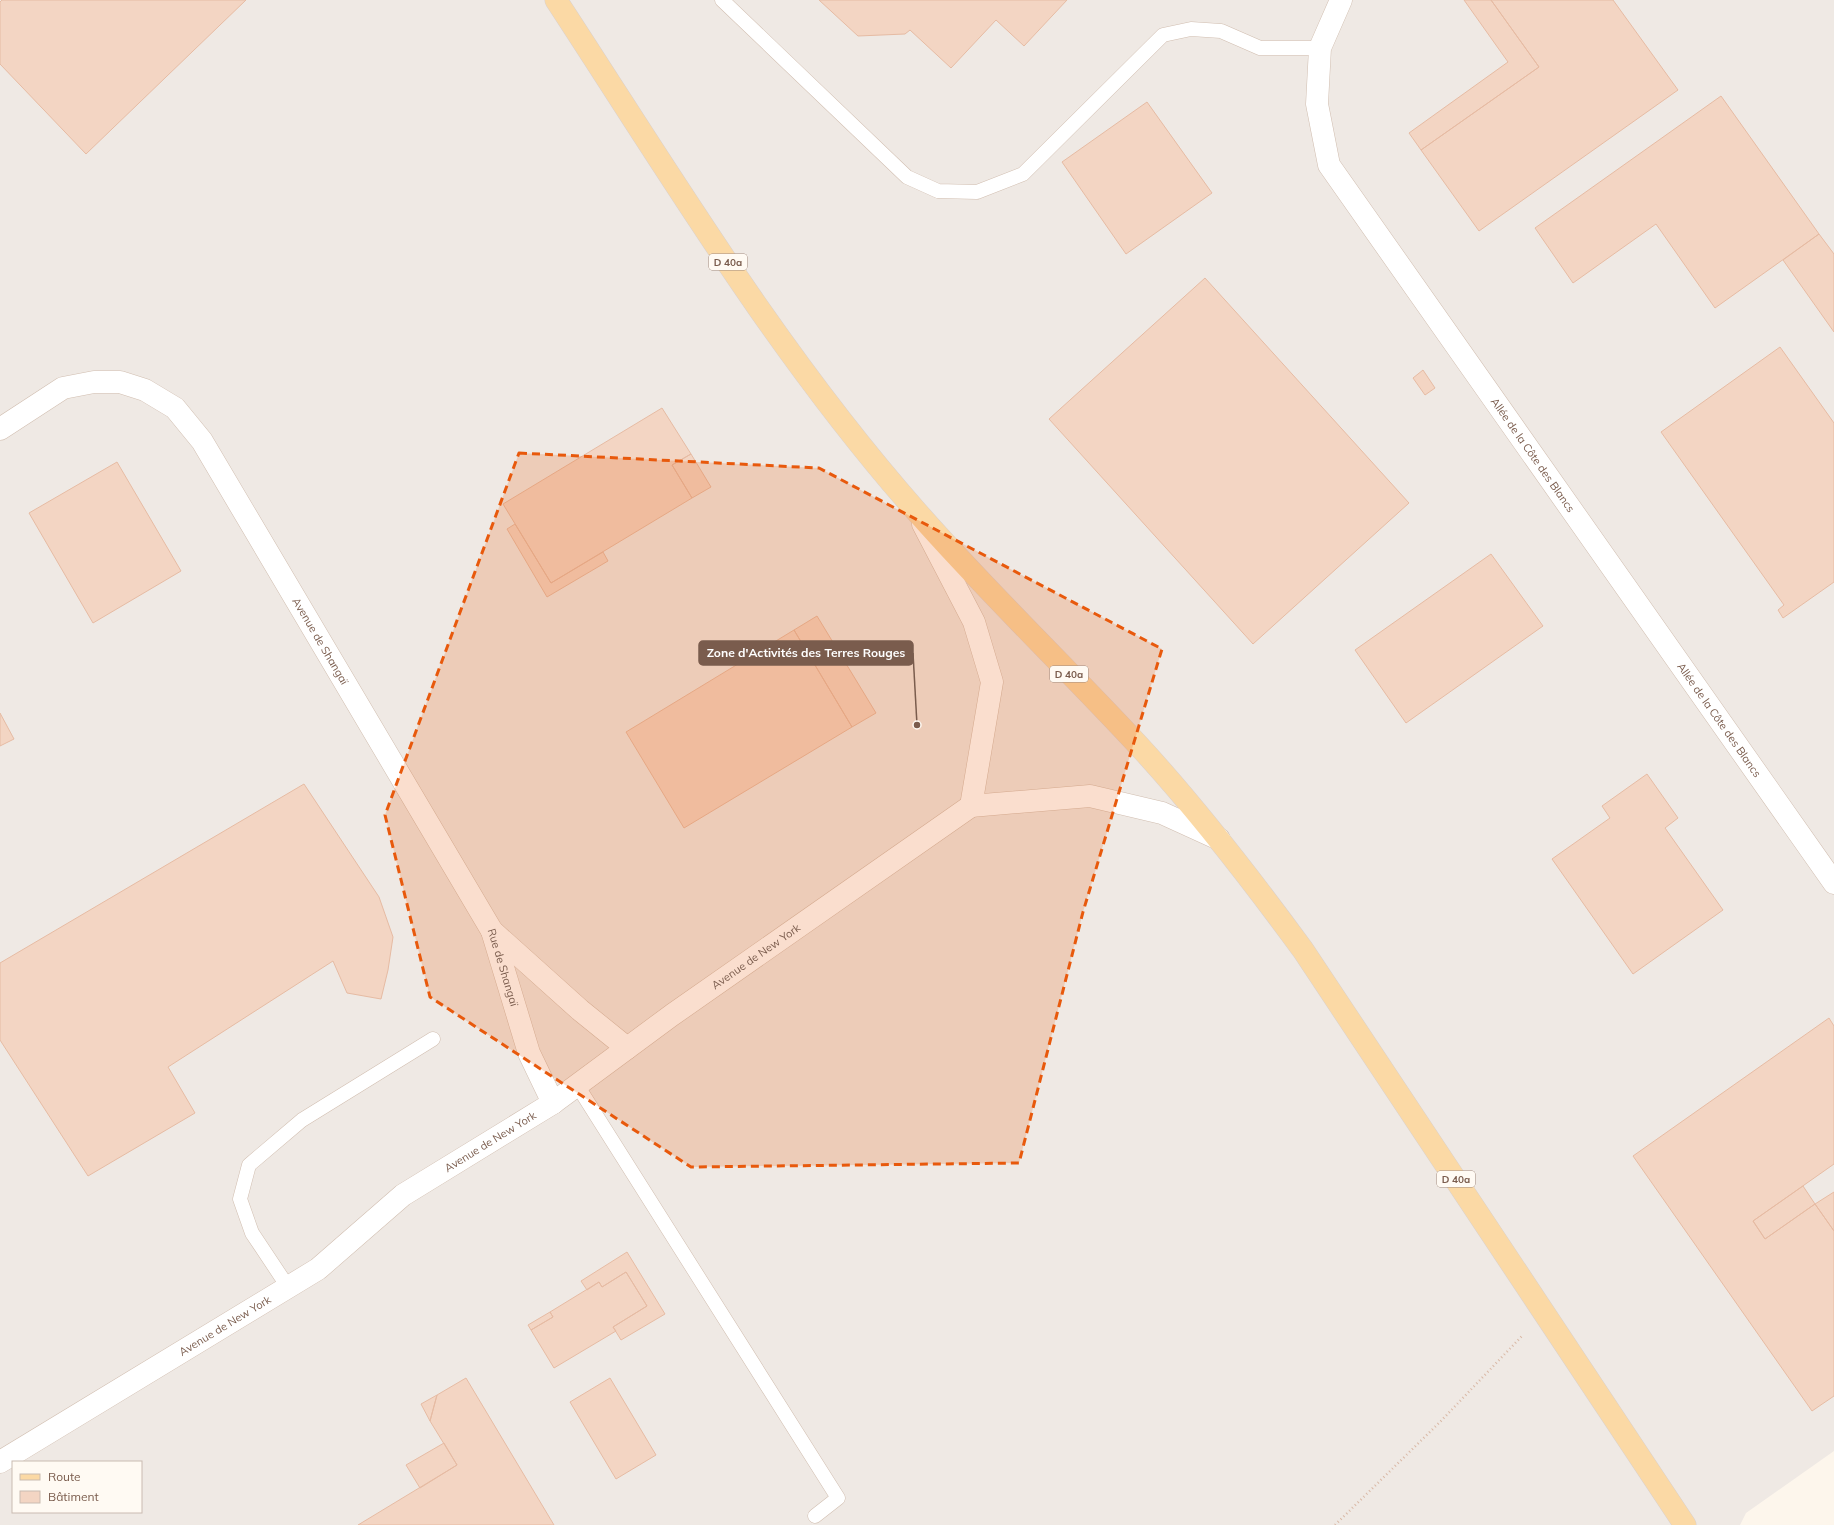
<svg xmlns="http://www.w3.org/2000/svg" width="1834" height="1525" viewBox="0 0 1834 1525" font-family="Mulish,sans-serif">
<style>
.industrial{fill:#efe9e4;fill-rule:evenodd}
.building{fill:#f3d5c3;stroke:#e6bba3}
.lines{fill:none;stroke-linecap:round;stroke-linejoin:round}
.lane-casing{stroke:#d1beb0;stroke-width:15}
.street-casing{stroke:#d1beb0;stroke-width:23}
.primary-casing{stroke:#dad1cd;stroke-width:23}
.path{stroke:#d9b8a5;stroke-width:2.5;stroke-dasharray:1 3;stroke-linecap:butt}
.lane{stroke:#fff;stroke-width:14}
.street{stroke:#fff;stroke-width:22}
.primary{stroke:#fbd9a5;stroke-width:22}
.marked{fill:#e8590c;fill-opacity:0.2;stroke:#e8590c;stroke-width:3;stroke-dasharray:8 5;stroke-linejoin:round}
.labels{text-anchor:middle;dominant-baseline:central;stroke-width:3;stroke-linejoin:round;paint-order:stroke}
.shield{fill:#fffaf3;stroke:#a28b7f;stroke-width:1}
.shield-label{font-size:10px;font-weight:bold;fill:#7a5c4d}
.street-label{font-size:11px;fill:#7a5c4d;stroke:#fffaf3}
.leader{fill:none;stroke:#7a5c4d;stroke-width:1.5}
.callout-dot{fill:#7a5c4d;stroke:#fffaf3;stroke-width:1.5}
.callout{fill:#7a5c4d;stroke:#7a5c4d;stroke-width:1.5}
.callout-label{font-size:12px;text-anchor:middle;font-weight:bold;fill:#fff}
</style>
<rect width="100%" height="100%" fill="#fdf6ec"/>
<path class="industrial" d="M0,0H1834V1451L1746,1513L1740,1525H0ZM13,1462H141V1512H13Z"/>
<path class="building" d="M2,0H246L86,154L0,64V2Z
M819,0H1067L1024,46L996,20L951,68L910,30L905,34L858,36Z
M1464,0H1491L1539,67L1421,150L1409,133L1508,62Z
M1491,0H1613L1678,90L1479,231L1421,150L1539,67Z
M1721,96L1819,234L1715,308L1656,224L1573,283L1535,228Z
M1147,102L1212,193L1126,254L1062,162Z
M1819,234L1834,254V332L1783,260Z
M1205,278L1409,503L1253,644L1049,419Z
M1780,347L1834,423V582L1783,618L1778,610L1784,605L1661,432Z
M1423,370L1435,388L1425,395L1413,378Z
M662,408L691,454L672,465L692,498L551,583L503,504Z
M691,454L711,487L692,498L672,465Z
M117,462L181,571L93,623L29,513Z
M515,524L551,583L603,552L608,561L547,597L507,529Z
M1491,554L1543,626L1406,723L1355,650Z
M817,616L876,713L852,727L794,630Z
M794,630L852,727L684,828L626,732Z
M0,713L14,739L0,746Z
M1647,774L1678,818L1665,828L1723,910L1633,974L1552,859L1610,818L1602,806Z
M304,784L379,897L393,937L388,970L381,999L347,993L333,961L168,1067L195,1113L88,1176L0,1040V963Z
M1829,1018L1834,1026V1164L1753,1221L1765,1239L1815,1204L1834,1231V1396L1812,1411L1633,1156Z
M1803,1186L1815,1204L1765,1239L1753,1221Z
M1834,1192V1231L1815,1204Z
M627,1252L665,1314L621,1340L613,1327L647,1306L626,1272L602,1287L599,1282L587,1290L581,1281Z
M626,1272L647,1306L613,1327L616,1331L554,1368L531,1330L553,1317L550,1312L599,1282L602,1287Z
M550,1312L553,1317L531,1330L528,1325Z
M466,1378L554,1525H358L457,1465L430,1421L437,1395Z
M610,1378L656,1455L616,1479L570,1402Z
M437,1395L430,1421L421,1404Z
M444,1443L457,1465L420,1488L406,1465Z"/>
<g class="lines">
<g class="lane-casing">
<path id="lane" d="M722,0L907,177L938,191L977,192L1023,174L1163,35L1191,29L1221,31L1260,48H1320
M577,1085L838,1498L815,1516
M288,1287L252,1233L240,1199L249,1165L302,1120L433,1039"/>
</g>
<g class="street-casing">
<g id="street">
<path id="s1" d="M1341,0L1320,48L1317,104L1329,165L1834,883"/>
<path id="s2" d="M0,429L63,388L94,382H120L145,390L175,408L202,441L492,931L529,1053L553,1103"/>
<path d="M923,524L974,622L992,682L971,806L1090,796L1162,813L1219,839"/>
<path d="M492,931L580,1010L627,1048"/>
<path id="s3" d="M0,1462L318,1269L403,1195L553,1103L672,1015L971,806"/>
</g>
</g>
<g class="primary-casing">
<path id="primary" d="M556,0C670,174 778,355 917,512C988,593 1066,667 1139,746C1198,810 1251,879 1303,950L1685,1525"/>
</g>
<path class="path" d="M1335,1525L1440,1422L1522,1336"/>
<use href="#lane" class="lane"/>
<use href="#street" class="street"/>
<use href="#primary" class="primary"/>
</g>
<path class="marked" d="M519,453L819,468L1162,649L1083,912L1019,1163L691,1167L430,997L385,815Z"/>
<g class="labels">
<g class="shield">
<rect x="709" y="254" width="38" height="16" rx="3"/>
<rect x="1050" y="666" width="38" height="16" rx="3"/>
<rect x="1437" y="1171" width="38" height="16" rx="3"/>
</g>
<g class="shield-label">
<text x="728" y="262">D 40a</text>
<text x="1069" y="674">D 40a</text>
<text x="1456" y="1179">D 40a</text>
</g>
<g class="street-label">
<text stroke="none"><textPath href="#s1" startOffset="525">Allée de la Côte des Blancs</textPath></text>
<text stroke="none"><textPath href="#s2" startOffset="469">Avenue de Shangaï</textPath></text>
<text stroke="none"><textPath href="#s1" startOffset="849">Allée de la Côte des Blancs</textPath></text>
<text stroke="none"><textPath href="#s3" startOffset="911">Avenue de New York</textPath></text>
<text stroke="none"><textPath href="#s2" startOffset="844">Rue de Shangaï</textPath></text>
<text stroke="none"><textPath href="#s3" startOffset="587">Avenue de New York</textPath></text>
<text stroke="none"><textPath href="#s3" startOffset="263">Avenue de New York</textPath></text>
</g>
</g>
<path class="leader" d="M917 725L913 653"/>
<circle class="callout-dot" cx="917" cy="725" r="4"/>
<rect class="callout" x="699" y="641" width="214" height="24" rx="4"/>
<g class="callout-label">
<text x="806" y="657">Zone d'Activités des Terres Rouges</text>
</g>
<rect x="12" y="1461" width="130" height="52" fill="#fffaf3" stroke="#cabbb1"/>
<rect x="20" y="1474" width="20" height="6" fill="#fbd9a5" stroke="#cabbb1"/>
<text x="48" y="1481" font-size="12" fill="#7a5c4d">Route</text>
<rect x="20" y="1491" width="20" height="12" fill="#f3d5c3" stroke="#cabbb1"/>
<text x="48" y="1501" font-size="12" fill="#7a5c4d">Bâtiment</text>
</svg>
